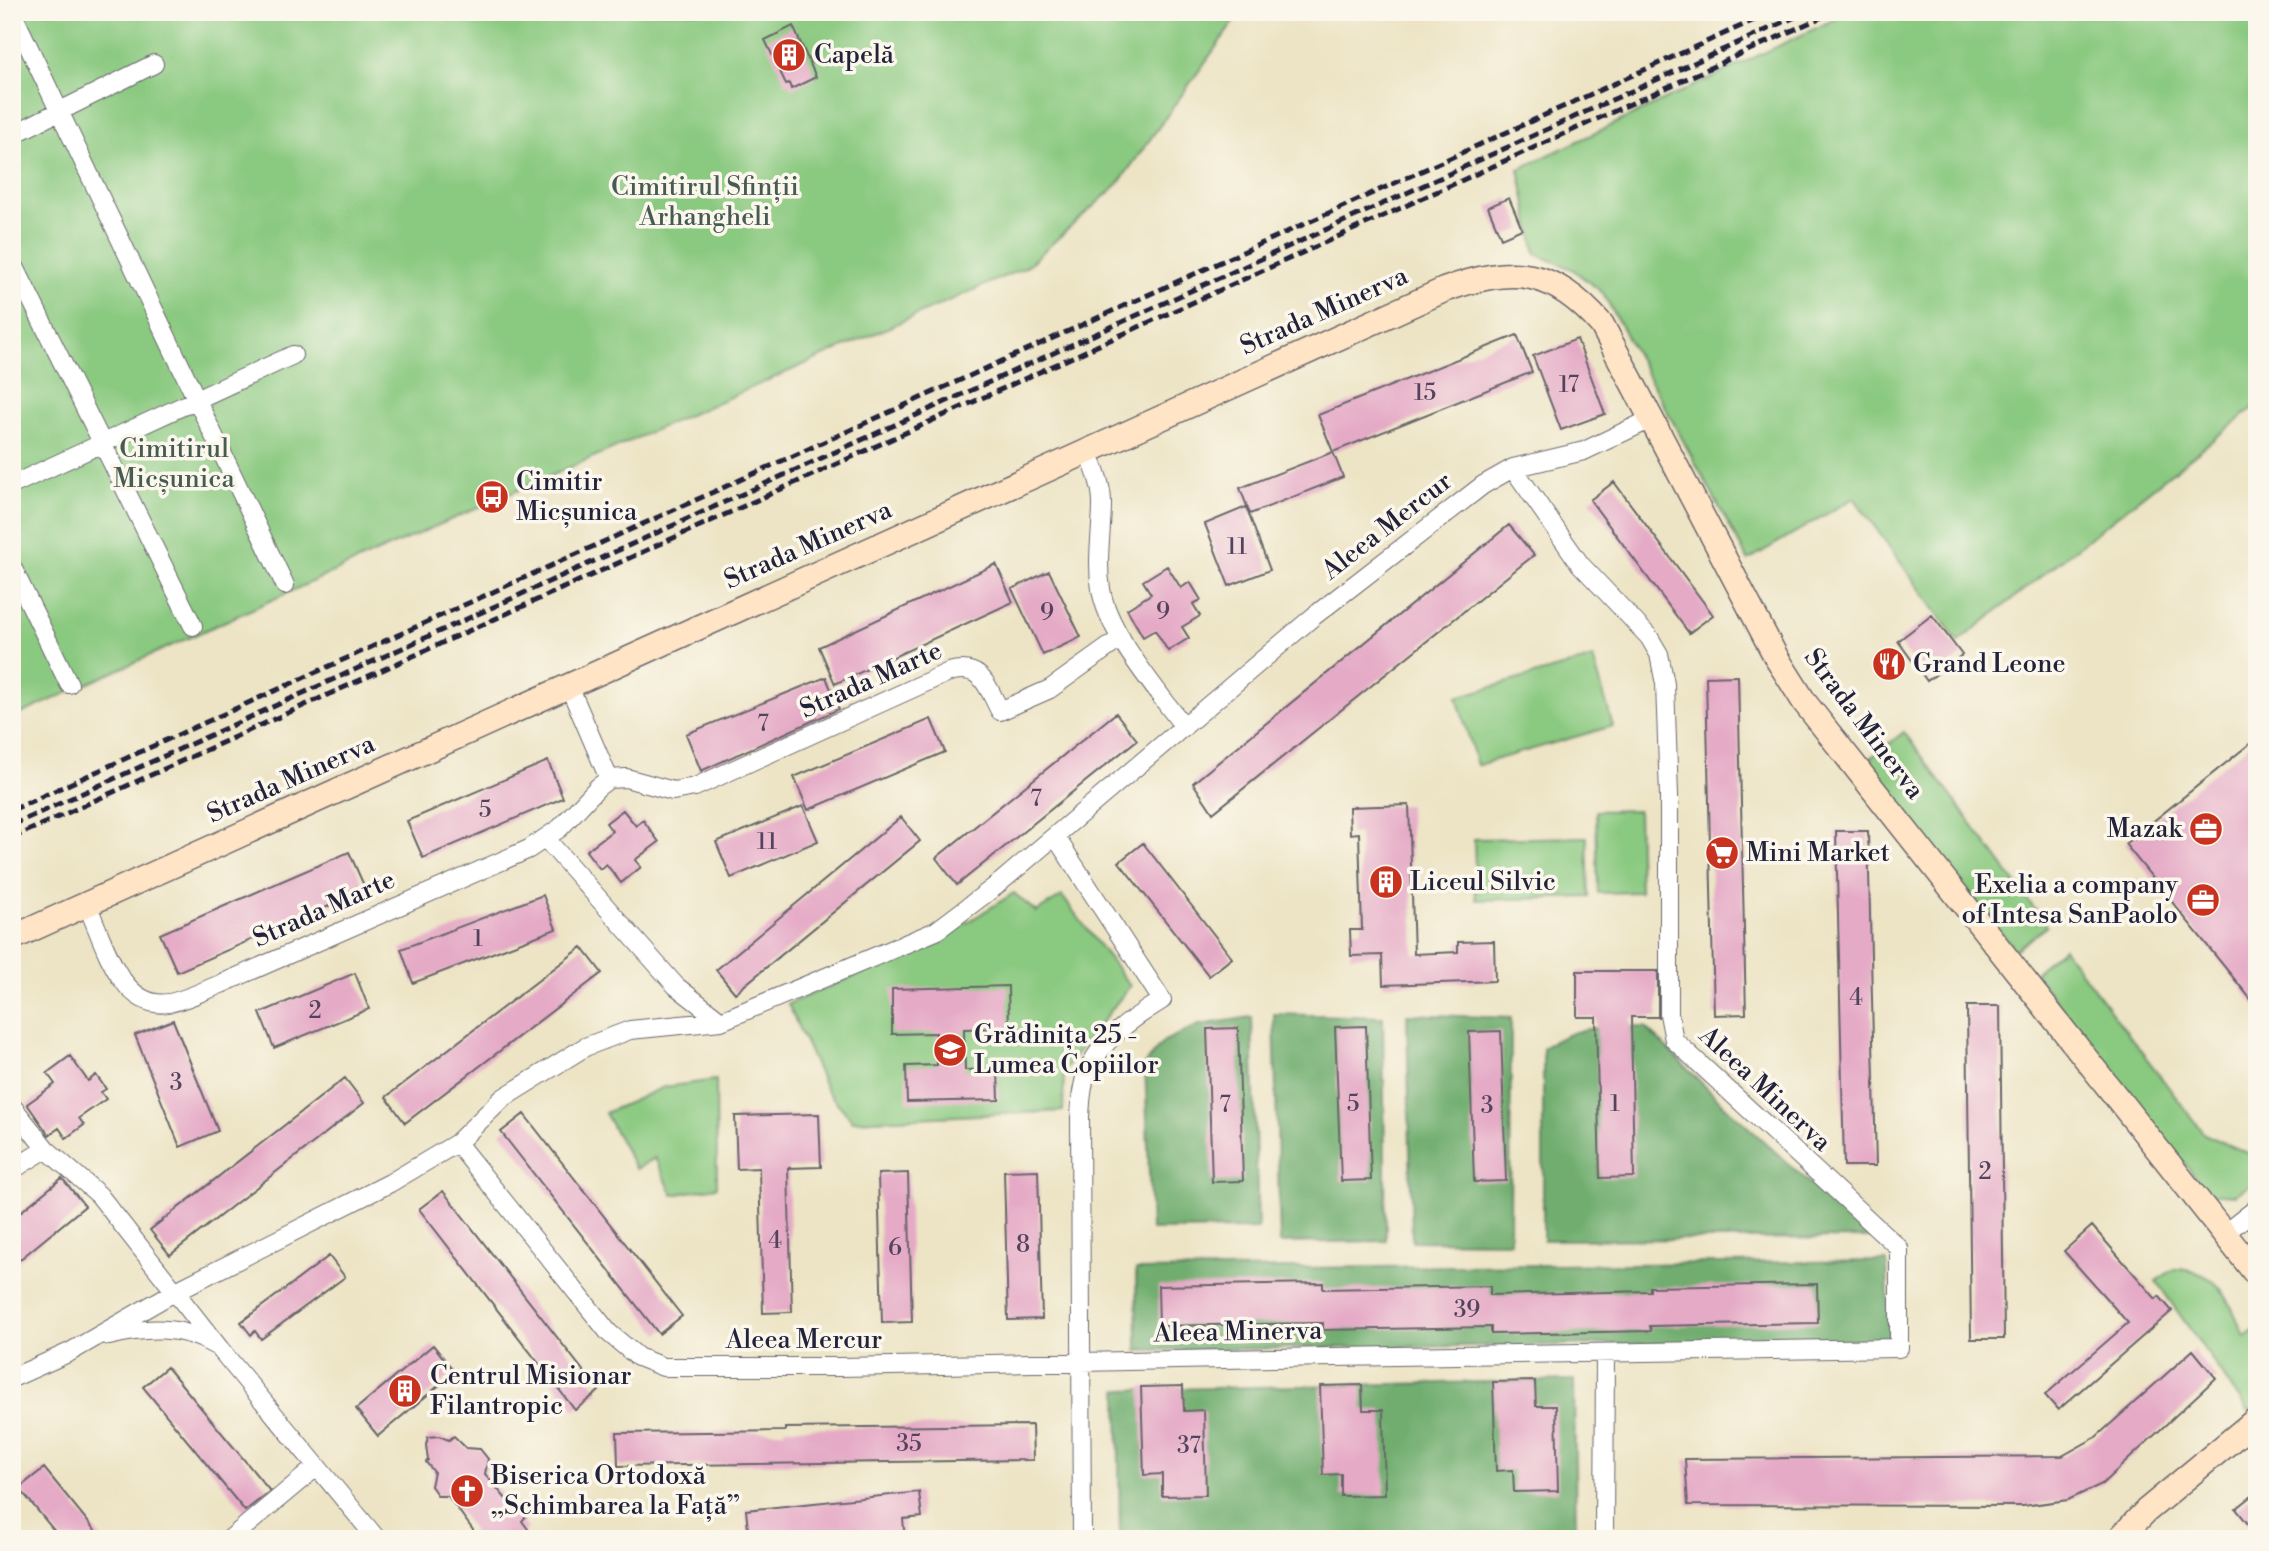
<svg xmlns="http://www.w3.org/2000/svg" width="2269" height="1551" viewBox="0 0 2269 1551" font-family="'Libre Bodoni',serif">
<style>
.green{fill:#8ac980;stroke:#56765e;stroke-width:2}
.forest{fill:#6fad6e;stroke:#486854;stroke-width:2}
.building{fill:#e5aac6}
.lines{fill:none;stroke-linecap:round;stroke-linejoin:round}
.street-casing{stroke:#69666b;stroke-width:20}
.secondary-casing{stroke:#69666b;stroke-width:27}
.street{stroke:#fff;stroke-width:18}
.secondary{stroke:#ffe4c6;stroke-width:24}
.rail{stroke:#22223b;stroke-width:5;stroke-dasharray:10 5;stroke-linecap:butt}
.labels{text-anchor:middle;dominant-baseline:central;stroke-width:7;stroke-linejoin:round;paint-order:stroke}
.number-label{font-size:23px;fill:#53445e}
.poi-label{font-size:26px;fill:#22223b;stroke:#fbf7ec;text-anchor:start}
.park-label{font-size:26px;fill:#465c53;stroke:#fbf7ec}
.street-label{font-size:26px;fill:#22223b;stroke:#fbf7ec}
</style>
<rect width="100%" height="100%" fill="#fbf7ec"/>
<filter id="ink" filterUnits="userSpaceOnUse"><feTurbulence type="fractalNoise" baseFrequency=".0143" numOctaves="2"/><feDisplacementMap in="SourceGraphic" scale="14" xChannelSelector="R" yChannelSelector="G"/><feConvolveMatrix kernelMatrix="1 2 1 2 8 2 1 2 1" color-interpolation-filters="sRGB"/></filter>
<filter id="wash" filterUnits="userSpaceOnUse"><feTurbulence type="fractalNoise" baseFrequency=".00686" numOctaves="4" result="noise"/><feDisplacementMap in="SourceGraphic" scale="28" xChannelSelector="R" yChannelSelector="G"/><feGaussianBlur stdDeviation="1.57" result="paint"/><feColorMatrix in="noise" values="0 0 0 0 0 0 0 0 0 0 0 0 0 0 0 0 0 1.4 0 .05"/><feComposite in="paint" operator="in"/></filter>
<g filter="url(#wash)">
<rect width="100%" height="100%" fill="#ede4c5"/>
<path class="green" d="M12,12H1241L1118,184L1026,267L393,545L12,718Z
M1850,12H2257V405L1958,642L1854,498L1748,560L1603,293L1572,269L1536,254L1519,169Z
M1593,658L1613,726L1477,765L1457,697Z
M1904,732L2047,926L2015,950L1863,764Z
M1638,810L1640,892L1598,893L1596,811Z
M1587,837L1589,897L1476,900L1474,839Z
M1014,893L1036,912L1062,896L1130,986L1064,1070L1063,1111L853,1121L827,1091L788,1004L936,942Z
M2063,948L2204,1134L2257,1157V1181L2235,1195L2208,1193L2034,973Z
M716,1080L717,1187L673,1195L655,1158L636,1169L605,1113L664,1087Z
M2174,1269C2222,1270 2227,1299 2245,1337L2257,1328V1404L2248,1411L2156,1281Z"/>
<path class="forest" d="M1274,1014L1383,1017L1386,1241L1280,1243Z
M1407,1014L1511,1018L1510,1242L1412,1241Z
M1252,1017L1258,1229L1151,1230L1145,1063L1164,1041L1199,1025Z
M1645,1027L1725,1106L1870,1238L1543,1240V1048C1579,1023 1603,1028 1645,1027Z
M1887,1261L1889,1341L1137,1350L1136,1270Z
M1574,1380L1576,1537L1120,1539L1118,1390Z"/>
<g id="blocks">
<path class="building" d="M793,26L816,77L791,89L789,83L786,84L765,40Z
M1509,198L1522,229L1501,238L1488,207Z
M1517,335L1532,372L1333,452L1318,415Z
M1577,339L1605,414L1561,430L1533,356Z
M1333,452L1343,477L1250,514L1240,488Z
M1614,482L1713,615L1689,633L1590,500Z
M1246,507L1270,570L1229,586L1205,524Z
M1509,525L1534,555L1213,813L1193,783Z
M996,564L1013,602L835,684L819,647Z
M1167,566L1181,588L1190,582L1201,600L1193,604L1200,616L1182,627L1189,638L1168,651L1155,630L1143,637L1127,609L1151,594L1143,581Z
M1049,571L1081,637L1043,655L1012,589Z
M1932,615L1962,655L1927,681L1898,641Z
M1738,676L1746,1014L1714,1015L1706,677Z
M826,677L839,709L701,771L686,734Z
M1116,713L1137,740L957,885L936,858Z
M931,719L945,752L808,810L794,777Z
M2257,738V1007L2125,844Z
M548,761L563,798L423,858L407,821Z
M1409,805L1414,954L1458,952V942L1494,941L1495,981L1383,985L1382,955L1351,956L1350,930H1362L1359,833L1350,834L1349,807Z
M803,806L818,841L731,878L716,842Z
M623,810L636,826L643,820L659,842L635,860L641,867L621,883L606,864L600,869L586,851L612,831L606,823Z
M901,817L920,841L735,993L716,970Z
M1836,831H1868L1876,1166H1844Z
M1143,843L1232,958L1209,976L1119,862Z
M349,852L366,890L177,972L160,934Z
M543,895L556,929L413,983L401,949Z
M582,947L602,973L405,1123L386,1097Z
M1577,971H1658V1017H1631L1634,1177L1600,1178L1596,1017H1577Z
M355,973L369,1009L274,1048L260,1013Z
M1008,986L1009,1028L964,1029L965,1070L998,1069L999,1100L907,1102L906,1066L937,1065L936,1033L892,1034V989Z
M1967,1006H2000L2004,1339H1971Z
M173,1020L218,1131L180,1147L135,1035Z
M1366,1026L1371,1180L1341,1181L1335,1027Z
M1238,1028L1243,1181L1212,1182L1207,1029Z
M1501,1031L1506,1181L1474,1182L1469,1032Z
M70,1056L88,1081L96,1075L106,1089L101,1092L106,1099L79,1118L84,1125L66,1138L59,1128L49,1135L27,1104L55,1084L47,1073Z
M345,1078L364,1103L170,1255L150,1230Z
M524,1114L682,1316L659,1334L501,1132Z
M819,1114L821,1167L788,1168L792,1312L763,1313L759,1168L737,1169L735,1116Z
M1038,1170L1042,1319L1008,1320L1004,1171Z
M908,1173L912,1322L882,1323L878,1174Z
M62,1178L85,1206L12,1266V1219Z
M443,1191L599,1391L575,1410L419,1209Z
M2092,1226L2156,1299L2159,1296L2172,1311L2058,1410L2045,1395L2128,1323L2064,1251Z
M329,1256L345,1277L261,1339L255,1331L251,1335L241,1322Z
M1323,1283V1289L1490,1286V1295L1650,1291V1287L1817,1284L1818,1323L1650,1326L1651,1331L1491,1334V1327L1323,1330V1323L1159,1326L1158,1286Z
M433,1345L455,1372L378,1436L356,1409Z
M2193,1350L2216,1378L2102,1484L2068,1500L2023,1506L1688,1505L1685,1459L2062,1456L2096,1437Z
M167,1367L270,1491L245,1511L143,1387Z
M1535,1381L1536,1406H1556L1558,1491L1514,1492L1513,1470L1496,1471L1493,1382Z
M1362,1385L1363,1410H1383L1385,1495L1341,1496V1474L1323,1475L1320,1386Z
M1183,1386L1184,1411L1204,1410L1206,1495L1162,1496V1474L1144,1475L1141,1387Z
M1032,1425L1033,1460L618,1466L617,1433L785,1431V1428Z
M439,1436L449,1440L454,1436L466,1448L480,1449L488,1459L485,1474L511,1505L519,1504L528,1514L522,1521L528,1529L515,1539H473V1530L448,1496H438L431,1486L434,1472L426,1462L428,1460L426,1445L428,1437Z
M44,1468L102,1539H61L19,1488Z
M919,1492L922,1517L903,1519L905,1539H749L746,1510Z
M2257,1492V1535L2236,1509Z"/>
</g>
</g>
<g filter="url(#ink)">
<use href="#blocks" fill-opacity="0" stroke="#69666b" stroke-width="2"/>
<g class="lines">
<g class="street-casing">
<path id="street" d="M12,12L285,585
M12,135L154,64
M12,261L193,626
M1088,451C1094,467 1102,485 1102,503C1102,531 1096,560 1101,589C1107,632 1158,691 1184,727
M12,485L293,355
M12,567L69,684
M569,686L609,779
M1055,836L1162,1000C1133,1018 1100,1040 1087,1073C1081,1087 1081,1102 1080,1117L1082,1539
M546,839L676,986L721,1021
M87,905C103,938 120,1011 169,1003C186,1000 205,990 221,984L529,849L560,828L598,787L609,779L626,778L673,791L695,787L949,672C982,663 987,686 1000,711L1050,689L1121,638
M12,1106L46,1149L99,1195L220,1349L377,1539
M457,1143L609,1333L638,1357L663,1367H842L1273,1358L1899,1348V1248L1674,1040L1669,1014V795L1665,684L1659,654L1649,637L1580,564L1513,468
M12,1170L46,1149
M2225,1233L2257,1208
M109,1336C145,1327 181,1325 214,1345
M12,1378L70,1352L176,1291L390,1183L457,1143L503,1098L585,1047L630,1030L721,1021L936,931L997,885L1314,616L1483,485L1513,468L1584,451L1651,419
M230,1539L316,1467
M1604,1539L1605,1353"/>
</g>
<g class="secondary-casing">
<path id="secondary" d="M12,938L1444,290C1513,265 1552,268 1602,325L1776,657L1805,703L2257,1275
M2119,1539L2146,1511L2257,1419"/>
</g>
<use href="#street" class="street"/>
<use href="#secondary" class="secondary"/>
<path class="rail" d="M12,810L1772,12
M12,825L1806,12
M12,838L1833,12"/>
</g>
</g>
<defs>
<g id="building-disc" transform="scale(1.75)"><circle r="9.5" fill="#c8321e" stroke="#fbf7ec"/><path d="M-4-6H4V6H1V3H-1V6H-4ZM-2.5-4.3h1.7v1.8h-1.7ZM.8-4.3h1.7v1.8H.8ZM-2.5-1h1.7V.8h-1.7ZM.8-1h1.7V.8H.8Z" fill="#fff"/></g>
<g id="bus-disc" transform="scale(1.75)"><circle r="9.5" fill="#c8321e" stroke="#fbf7ec"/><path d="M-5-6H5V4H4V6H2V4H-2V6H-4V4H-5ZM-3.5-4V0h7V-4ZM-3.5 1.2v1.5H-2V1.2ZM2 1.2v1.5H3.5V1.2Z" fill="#fff"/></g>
<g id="restaurant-disc" transform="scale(1.75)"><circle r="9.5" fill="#c8321e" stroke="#fbf7ec"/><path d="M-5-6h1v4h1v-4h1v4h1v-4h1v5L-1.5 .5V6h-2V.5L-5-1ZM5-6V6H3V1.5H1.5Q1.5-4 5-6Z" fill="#fff"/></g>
<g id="office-disc" transform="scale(1.75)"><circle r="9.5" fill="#c8321e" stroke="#fbf7ec"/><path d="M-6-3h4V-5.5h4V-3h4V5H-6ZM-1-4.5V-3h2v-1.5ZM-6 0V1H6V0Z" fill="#fff"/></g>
<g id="supermarket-disc" transform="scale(1.75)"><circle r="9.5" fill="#c8321e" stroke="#fbf7ec"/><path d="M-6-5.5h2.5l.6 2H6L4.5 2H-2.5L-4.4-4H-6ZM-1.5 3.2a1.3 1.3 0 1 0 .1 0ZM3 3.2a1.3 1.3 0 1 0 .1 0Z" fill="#fff"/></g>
<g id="school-disc" transform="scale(1.75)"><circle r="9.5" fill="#c8321e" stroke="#fbf7ec"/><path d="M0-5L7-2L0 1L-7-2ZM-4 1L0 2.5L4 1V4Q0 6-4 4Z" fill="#fff"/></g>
<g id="church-disc" transform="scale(1.75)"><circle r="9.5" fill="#c8321e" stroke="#fbf7ec"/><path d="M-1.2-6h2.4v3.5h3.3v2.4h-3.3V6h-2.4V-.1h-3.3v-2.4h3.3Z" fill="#fff"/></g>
</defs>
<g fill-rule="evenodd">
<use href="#building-disc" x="789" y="55"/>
<use href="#bus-disc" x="492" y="497"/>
<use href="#restaurant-disc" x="1889" y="664"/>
<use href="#office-disc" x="2206" y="829"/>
<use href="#supermarket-disc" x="1722" y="853"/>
<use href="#building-disc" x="1386" y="882"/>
<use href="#office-disc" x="2203" y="900"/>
<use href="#school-disc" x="950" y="1050"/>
<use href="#building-disc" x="405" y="1391"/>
<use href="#church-disc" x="467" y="1491"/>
</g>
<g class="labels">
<g class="number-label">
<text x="1569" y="385">17</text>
<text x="1425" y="393">15</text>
<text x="1237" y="547">11</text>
<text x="1163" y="612">9</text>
<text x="1047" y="613">9</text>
<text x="763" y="724">7</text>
<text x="1036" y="799">7</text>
<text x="485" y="810">5</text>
<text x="767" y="842">11</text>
<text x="478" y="939">1</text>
<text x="1856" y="998">4</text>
<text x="315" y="1011">2</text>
<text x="176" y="1083">3</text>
<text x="1353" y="1104">5</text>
<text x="1615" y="1104">1</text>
<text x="1225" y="1105">7</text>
<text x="1487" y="1106">3</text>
<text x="1985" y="1172">2</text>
<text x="775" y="1241">4</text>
<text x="1023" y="1245">8</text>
<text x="895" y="1248">6</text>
<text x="1467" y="1310">39</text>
<text x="909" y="1444">35</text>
<text x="1189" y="1446">37</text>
</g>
<g class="poi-label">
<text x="814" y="55">Capelă</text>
<text x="516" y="482">Cimitir<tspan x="516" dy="30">Micșunica</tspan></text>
<text x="1913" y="664">Grand Leone</text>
<text x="2182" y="829" text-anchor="end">Mazak</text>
<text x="1746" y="853">Mini Market</text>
<text x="1410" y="882">Liceul Silvic</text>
<text x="2178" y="885" text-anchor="end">Exelia a company<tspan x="2178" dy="30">of Intesa SanPaolo</tspan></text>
<text x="974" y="1035">Grădinița 25 -<tspan x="974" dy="30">Lumea Copiilor</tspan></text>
<text x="430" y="1376">Centrul Misionar<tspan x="430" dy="30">Filantropic</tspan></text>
<text x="491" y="1476">Biserica Ortodoxă<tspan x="491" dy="30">„Schimbarea la Față”</tspan></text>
</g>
<g class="park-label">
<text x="705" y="187">Cimitirul Sfinții<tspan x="705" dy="30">Arhangheli</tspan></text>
<text x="174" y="449">Cimitirul<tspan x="174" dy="30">Micșunica</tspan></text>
</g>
<g class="street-label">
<text transform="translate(1324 311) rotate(-24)">Strada Minerva</text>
<text transform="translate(1387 526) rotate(-38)">Aleea Mercur</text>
<text transform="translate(808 545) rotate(-24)">Strada Minerva</text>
<text transform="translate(871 680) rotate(-24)">Strada Marte</text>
<text transform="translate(1864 724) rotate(53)">Strada Minerva</text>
<text transform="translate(291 779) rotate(-24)">Strada Minerva</text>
<text transform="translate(324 909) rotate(-24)">Strada Marte</text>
<text transform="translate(1765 1089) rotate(43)">Aleea Minerva</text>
<text transform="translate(1238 1332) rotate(-1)">Aleea Minerva</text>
<text x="804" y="1340">Aleea Mercur</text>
</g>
</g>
<rect width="2269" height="1551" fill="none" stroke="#fbf7ec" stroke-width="42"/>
</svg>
